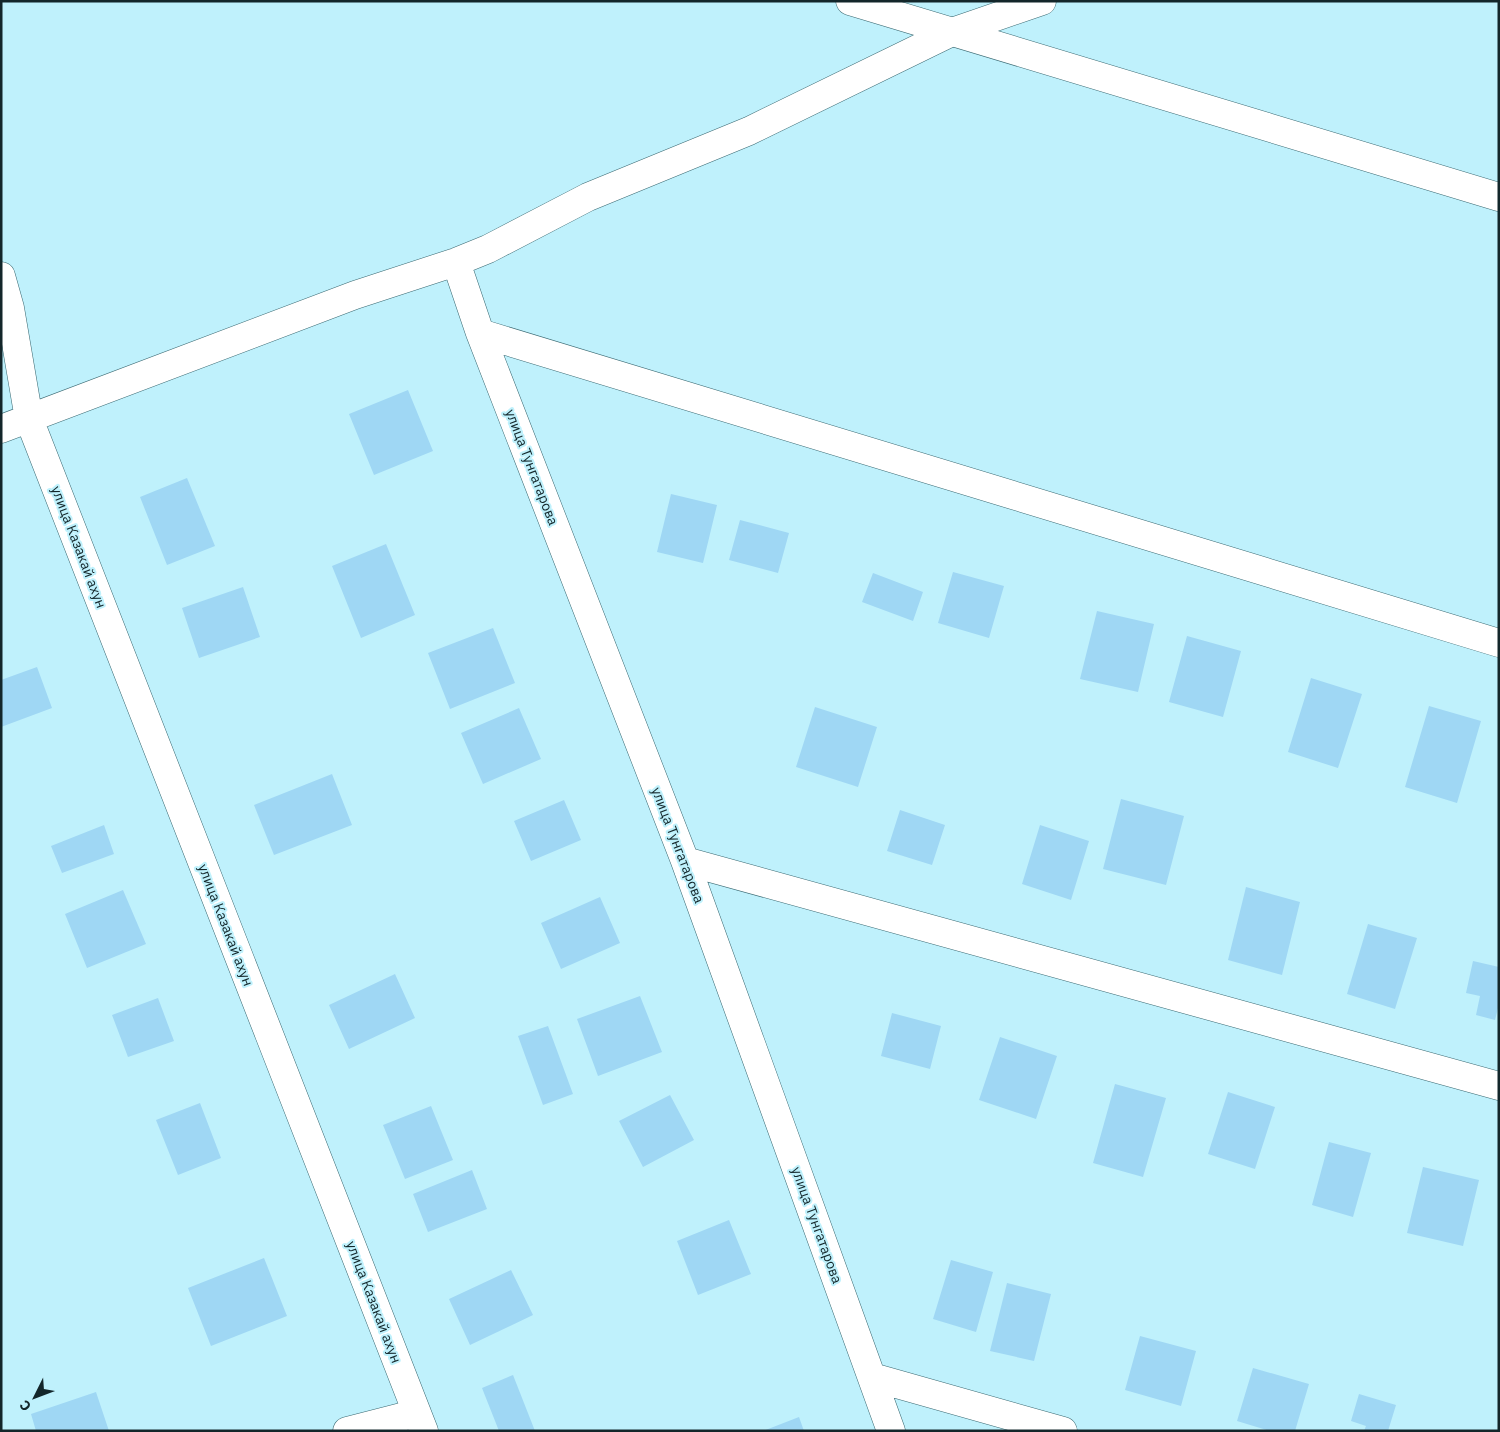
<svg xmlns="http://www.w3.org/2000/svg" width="1500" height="1432" viewBox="0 0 1500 1432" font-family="'IBM Plex Sans',sans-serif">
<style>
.building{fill:#9fd7f4}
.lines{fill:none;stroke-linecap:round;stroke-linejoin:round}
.minor-casing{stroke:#3a6972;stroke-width:29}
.tertiary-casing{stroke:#3a6972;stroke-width:29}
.minor{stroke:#fff;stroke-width:28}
.tertiary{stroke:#fff;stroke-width:28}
.labels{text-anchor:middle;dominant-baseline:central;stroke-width:4;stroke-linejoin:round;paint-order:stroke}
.street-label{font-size:14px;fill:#13262a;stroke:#bff1fc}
</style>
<rect width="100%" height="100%" fill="#bff1fc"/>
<path class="building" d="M408,390L433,451L374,475L349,414Z
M187,478L215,546L167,565L140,497Z
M671,494L717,505L703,563L657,552Z
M740,520L789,533L778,573L729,560Z
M386,544L415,615L361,638L332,566Z
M953,572L1004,586L989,638L938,623Z
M873,573L923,592L913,621L862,602Z
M243,587L260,637L199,658L182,608Z
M1097,611L1154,624L1138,692L1080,679Z
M493,628L515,683L450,709L428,653Z
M1187,636L1241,651L1223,717L1169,702Z
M37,667L52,708L1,727V680Z
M1311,678L1362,694L1338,768L1288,752Z
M1429,706L1481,721L1457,803L1405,787Z
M815,707L877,727L858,787L796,767Z
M519,708L541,759L483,784L461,733Z
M332,774L352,825L274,855L254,805Z
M1121,799L1184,816L1166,885L1103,869Z
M564,800L581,840L531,861L514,821Z
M900,810L945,825L932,865L887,851Z
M104,825L114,854L62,873L51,846Z
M1040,825L1089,841L1071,900L1022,884Z
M1246,887L1300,902L1282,975L1228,960Z
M123,890L146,944L87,968L65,914Z
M600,897L620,943L561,969L541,923Z
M1368,924L1417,938L1395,1009L1347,994Z
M1473,961L1499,967V1004L1495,1020L1476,1015L1480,996L1466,993Z
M395,974L415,1018L349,1049L329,1005Z
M640,996L662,1052L598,1076L577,1019Z
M158,998L174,1041L128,1057L112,1015Z
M892,1013L941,1026L930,1069L881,1056Z
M548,1026L573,1094L543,1105L518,1036Z
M1000,1037L1057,1056L1036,1119L979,1100Z
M1115,1084L1166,1098L1143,1177L1093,1163Z
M1228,1092L1275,1107L1255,1169L1208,1154Z
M670,1095L694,1140L643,1167L619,1121Z
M200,1103L221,1158L178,1175L156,1120Z
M431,1106L453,1160L405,1179L383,1125Z
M1329,1142L1371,1153L1353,1217L1312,1205Z
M1423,1167L1479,1180L1463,1246L1407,1233Z
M472,1170L487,1209L428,1232L413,1194Z
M729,1220L751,1274L698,1295L677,1241Z
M264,1258L287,1316L211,1346L188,1288Z
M951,1260L993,1272L976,1332L933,1319Z
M511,1270L533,1315L470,1345L449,1299Z
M1007,1283L1051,1294L1034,1361L990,1351Z
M1140,1336L1196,1351L1181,1406L1125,1390Z
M1253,1368L1309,1384L1295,1431H1270L1237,1421Z
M513,1375L535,1431H499L482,1388Z
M96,1392L109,1431H36L31,1414Z
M1359,1394L1396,1405L1388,1431H1364L1366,1426L1351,1421Z
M799,1417L804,1431H763Z"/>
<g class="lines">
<g class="minor-casing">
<path id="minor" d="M456,262L480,333L685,861L891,1431
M1,276L10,308L29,419L424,1431
M480,333L1499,643
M1,429L355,295L456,262L488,249L588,197L749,131L952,32L1042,1
M685,861L1499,1086
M872,1377L1063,1431
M347,1431L417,1413"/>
</g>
<g class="tertiary-casing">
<path id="tertiary" d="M850,1L1499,197"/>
</g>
<use href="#minor" class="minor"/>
<use href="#tertiary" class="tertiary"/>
</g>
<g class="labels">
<g class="street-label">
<text transform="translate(532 467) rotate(69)">улица Тунгатарова</text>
<text transform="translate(79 547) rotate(69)">улица Казакай ахун</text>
<text transform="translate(678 845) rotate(69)">улица Тунгатарова</text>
<text transform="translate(226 925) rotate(69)">улица Казакай ахун</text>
<text transform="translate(817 1225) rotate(70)">улица Тунгатарова</text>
<text transform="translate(374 1302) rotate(69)">улица Казакай ахун</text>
</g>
</g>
<rect width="1500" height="1432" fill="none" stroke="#13262a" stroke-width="5"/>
<g transform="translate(35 1397) rotate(228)" stroke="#bff1fc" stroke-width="4" paint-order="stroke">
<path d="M0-4L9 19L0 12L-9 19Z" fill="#13262a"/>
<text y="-8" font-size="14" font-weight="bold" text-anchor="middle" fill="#13262a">С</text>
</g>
</svg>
